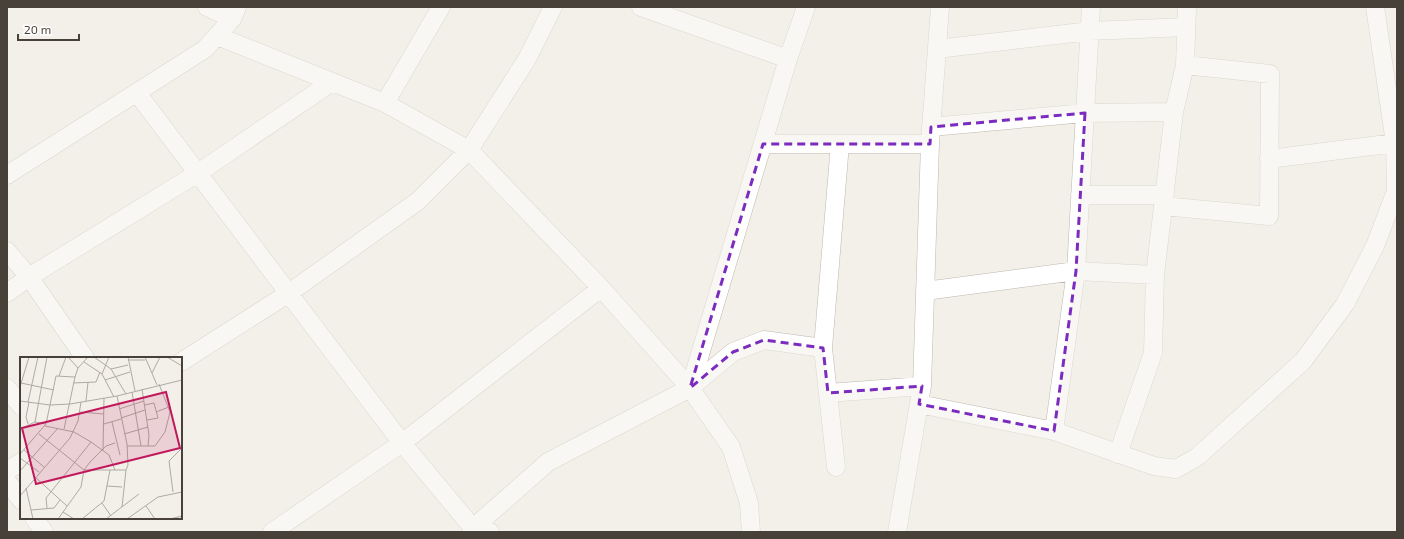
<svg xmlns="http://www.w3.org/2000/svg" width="1404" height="539" viewBox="0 0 1404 539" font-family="'Exo 2',sans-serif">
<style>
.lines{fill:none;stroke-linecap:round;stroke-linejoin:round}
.street-casing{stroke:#beb8ad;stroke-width:19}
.street{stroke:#fff;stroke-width:18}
.marked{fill:none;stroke:#7b2cbf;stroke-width:3;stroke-dasharray:8 5;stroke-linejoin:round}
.inset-road{fill:none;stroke:#aeaaa3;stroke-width:1}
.view{fill:#c2185b;fill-opacity:0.15;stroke:#c2185b;stroke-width:2}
.inset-edge{fill:none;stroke:#474139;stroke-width:2}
</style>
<rect width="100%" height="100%" fill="#f3f0ea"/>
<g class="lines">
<g class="street-casing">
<path id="street" d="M207,7L232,19
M641,7L788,59
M217,36L385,103L469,150L601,288L690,388L731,447L749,503L751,532
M937,49L1090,31L1186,27
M137,93L402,443L473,528L490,532
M385,103L441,7
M931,127L1085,113L1174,112
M763,144H930
M1269,159L1395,143
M7,175L205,49L232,19L237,7
M1080,195H1165
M1163,206L1269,216L1270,74L1185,65
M7,251L29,277L85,358
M925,291L1076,271L1155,275
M7,293L29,277L198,173L332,82
M181,362L289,293L418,201L469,150L527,59L553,7
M7,388L21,406
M690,388L788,59L806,7
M828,393L922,386
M919,404L1054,431L1154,466L1176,469L1197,457L1303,361L1345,304L1375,246L1396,191L1395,143L1375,7
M1054,431L1076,271L1091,7
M1118,454L1153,353L1155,275L1174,112L1185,65L1187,7
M836,467L823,348L840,144
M7,471L21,462
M7,481L21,500
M34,518L44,532
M272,532L402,443L601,288
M471,532L473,528L548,462L690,388L733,352L764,340L823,348
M897,532L922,386L930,144L940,7"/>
</g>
<use href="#street" class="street"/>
</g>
<path d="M0 0H1404V539H0ZM1085,113L1076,271L1054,431L919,404L922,386L828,393L823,348L764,340L733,352L690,388L763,144H930L931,127Z" fill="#f3f0ea" fill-opacity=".55" fill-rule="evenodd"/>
<path class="marked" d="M1085,113L1076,271L1054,431L919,404L922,386L828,393L823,348L764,340L733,352L690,388L763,144H930L931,127Z"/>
<g transform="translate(20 357)">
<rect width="162" height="162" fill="#f3f0ea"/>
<path class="inset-road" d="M48,0L58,11M74,0L91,12L106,37M108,0L115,34M125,0L137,28M147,0L162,9M108,3H125M64,5L82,17L94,40M91,12L108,8M132,16L140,0M82,17L89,0M39,19L46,0M85,23L110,15M1,26L34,33M53,26L76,25L80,15M0,30L9,0M122,32L129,78L128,89M112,35L121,89M0,44L30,48L50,47L97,39L162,23M66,44L68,25M8,45L18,0M125,48L134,46L138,61L127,63M99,52L124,44M60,55L84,57M136,55L149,50M101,61L125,53M15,65L27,0M92,65L100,98M8,67L6,60L9,45M84,67L101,62M25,69L54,75L71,85L89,98L95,113M0,72L15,65L26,67M44,72L55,20L58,11L68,0M19,77L64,113H106L108,108L107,87L97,39M104,77L128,70M107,89H135L145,75L150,55L139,27M4,93L24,110M83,93L84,41M0,97L26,67L36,19L55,20M0,101L19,115M0,114L38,71M15,120L47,149M87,129L102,130M6,131L13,162M153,135L149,104L162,91M0,139L50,81L58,64L61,45M82,146L91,159M126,149L135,162M102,150L106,113M27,151L26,141L71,85M11,153L34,151L40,143M43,155L54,162M38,162L61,130L64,113L70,105L86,89L95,86M62,162L84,144L90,113M86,162L119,137M107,162L138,140L162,135M150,162L162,159"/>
<path class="view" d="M146,35L160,91L16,127L2,71Z"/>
<rect width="162" height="162" class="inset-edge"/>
</g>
<rect width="1404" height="539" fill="none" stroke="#474139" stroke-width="16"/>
<path d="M18 34v6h61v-6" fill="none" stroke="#474139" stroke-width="2"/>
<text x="24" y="34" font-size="12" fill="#474139" stroke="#ffffff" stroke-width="3" paint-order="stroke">20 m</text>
</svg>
